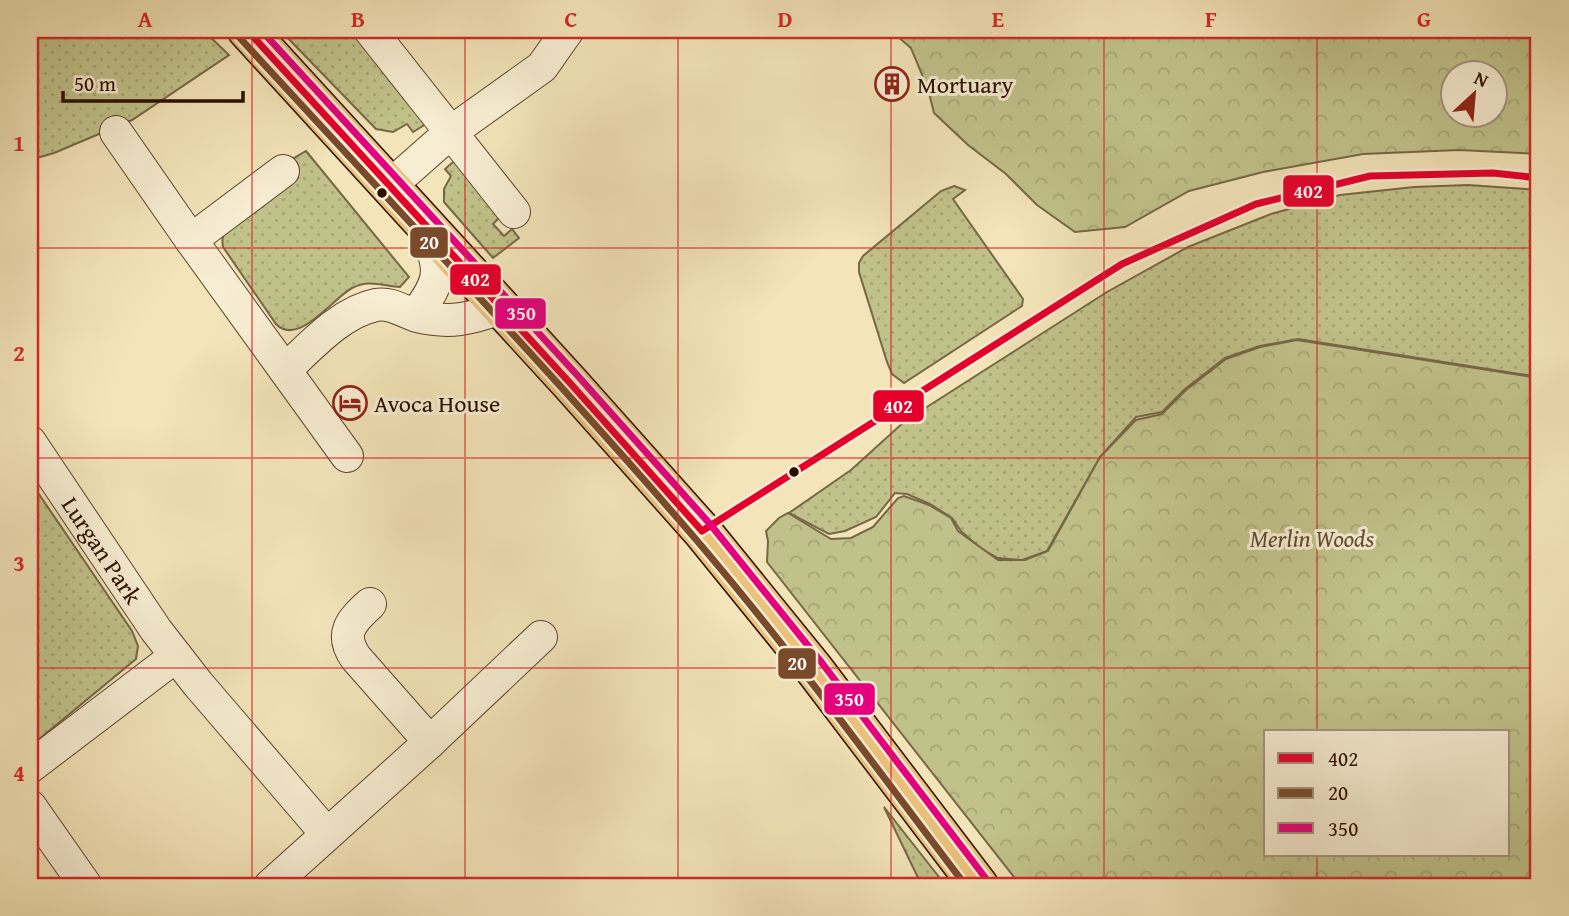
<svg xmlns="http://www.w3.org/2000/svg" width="1569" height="916" viewBox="0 0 1569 916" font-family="'Gentium Book Plus',serif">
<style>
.grass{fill:url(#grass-dots);stroke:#766846;stroke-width:2}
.forest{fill:url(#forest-crowns);stroke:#766846;stroke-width:2;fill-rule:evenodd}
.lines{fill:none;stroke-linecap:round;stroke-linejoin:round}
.minor-casing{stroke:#5d432e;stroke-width:34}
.major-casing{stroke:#2b0d00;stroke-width:41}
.minor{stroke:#f7edd2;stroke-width:32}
.major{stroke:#eac27c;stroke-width:38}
.bus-1-casing{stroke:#f7edd2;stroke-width:12}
.bus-2-casing{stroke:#f7edd2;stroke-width:12}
.bus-3-casing{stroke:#f7edd2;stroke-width:12}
.bus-1{stroke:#e4002b;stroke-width:7}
.bus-2{stroke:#7a4b2a;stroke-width:7}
.bus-3{stroke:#e5007d;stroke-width:7}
.grid{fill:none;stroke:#d62828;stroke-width:2;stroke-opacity:0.55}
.bus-dot{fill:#2b0d00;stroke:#f7edd2;stroke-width:2.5}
.labels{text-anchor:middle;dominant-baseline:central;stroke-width:6;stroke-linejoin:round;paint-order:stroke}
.poi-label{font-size:24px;fill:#2b0d00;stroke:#f7edd2;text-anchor:start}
.park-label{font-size:24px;font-style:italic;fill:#604c31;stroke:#f7edd2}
.street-label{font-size:24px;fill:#2b0d00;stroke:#f7edd2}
.line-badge{stroke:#f7edd2;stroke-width:2.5}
.badge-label{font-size:19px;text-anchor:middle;font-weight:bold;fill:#fff}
.neatline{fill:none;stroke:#d62828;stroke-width:2.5}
.grid-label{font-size:23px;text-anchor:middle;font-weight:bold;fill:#d62828}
</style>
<defs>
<pattern id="grass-dots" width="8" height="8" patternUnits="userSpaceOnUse" patternTransform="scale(1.75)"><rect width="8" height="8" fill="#c1c28b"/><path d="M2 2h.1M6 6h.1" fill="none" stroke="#a6a676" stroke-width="1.8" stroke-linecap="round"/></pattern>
<pattern id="forest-crowns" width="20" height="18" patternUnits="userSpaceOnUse" patternTransform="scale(1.75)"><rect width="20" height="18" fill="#c1c28b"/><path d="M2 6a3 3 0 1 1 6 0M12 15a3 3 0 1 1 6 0" fill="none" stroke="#a6a676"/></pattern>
</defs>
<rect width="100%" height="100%" fill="#f3e4b9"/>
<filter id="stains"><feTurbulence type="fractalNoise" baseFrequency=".00286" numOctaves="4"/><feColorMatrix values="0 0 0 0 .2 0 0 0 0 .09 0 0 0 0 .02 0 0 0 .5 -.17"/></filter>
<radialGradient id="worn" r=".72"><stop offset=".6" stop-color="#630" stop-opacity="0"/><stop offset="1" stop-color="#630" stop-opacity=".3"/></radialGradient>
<path class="grass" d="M30,30H203L229,55L132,120L54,153L30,160Z
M280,30H359L426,124L413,132L407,124L393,132L376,129Z
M306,151L409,277L400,287C383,286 369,279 352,288C332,299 298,347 276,324L223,247C222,240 222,236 226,231C241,214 278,192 298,178L289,161Z
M453,162L457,163L501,216L493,224L504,236L512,229L519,238L493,258L444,202V189L451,176L445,169Z
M1468,185L1539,190V377L1298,339L1260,346L1225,358L1185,389L1162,412L1136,417L1100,457L1047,551L1022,560L998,558L980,548L961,531L952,518L930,504L907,494L895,493L876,517L845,531L829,534L789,513L851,470L905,421L1107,292L1188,247L1271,214L1340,195L1414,187Z
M954,186L965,190L953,199L1023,299L1022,306L904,383L892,374L887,362L859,272V263L863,256L941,191Z
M30,481L132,631L138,646L136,659L32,745H30Z
M884,807L946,886H922Z"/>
<path class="forest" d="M890,30H1539V154L1459,150L1363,154L1263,172L1189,191L1125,227L1075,232L1037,205L1006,174L968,145L934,113L928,89L911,48ZM1454,74H1496V116H1454Z
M1297,340L1539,378V886H1021L767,562L768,541L766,531L779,518L788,513L831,539L851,538L873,527L898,498L904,496L929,505L951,518L958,531L998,560H1025L1048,551L1100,457L1136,420L1162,414L1186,390L1226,359L1260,347ZM1266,732H1508V855H1266Z"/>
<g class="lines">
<g class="minor-casing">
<g id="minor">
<path d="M370,30L514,212"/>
<path d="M116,132L191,240L347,456"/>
<path d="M391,185L451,132L542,67L568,30"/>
<path d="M191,240L283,171"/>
<path d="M415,315C445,278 441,267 422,225"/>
<path d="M285,370C311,346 341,312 376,305C391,302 404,312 417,316C450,324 470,319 501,308"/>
<path id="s1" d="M30,442L156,630L198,684L326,833"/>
<path d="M370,604C351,621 339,634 356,658L430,742"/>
<path d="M30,767L176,656"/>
<path d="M30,806L86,886"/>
<path d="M270,886L430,742L541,637"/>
</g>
</g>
<g class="major-casing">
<path id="major" d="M247,30L570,383L702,531L814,669L979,886"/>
</g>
<use href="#minor" class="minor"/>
<use href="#major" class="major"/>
<g class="bus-1-casing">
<path id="bus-1" d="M247,30L570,383L702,531
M702,531L1122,264L1256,204L1370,176L1493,173L1539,178"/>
</g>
<g class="bus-2-casing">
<path id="bus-2" d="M239,37C391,203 546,366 693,536C789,648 877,769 966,886"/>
</g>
<g class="bus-3-casing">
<path id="bus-3" d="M261,30L578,376L710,524L822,663L987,880"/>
</g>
<use href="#bus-1" class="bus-1"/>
<use href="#bus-2" class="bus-2"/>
<use href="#bus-3" class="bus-3"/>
</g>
<path class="grid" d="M252,30V886M465,30V886M678,30V886M891,30V886M1104,30V886M1317,30V732M30,248H1539M30,458H1539M30,668H1539M1317,855V886"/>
<defs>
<g id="building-ring" transform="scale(1.75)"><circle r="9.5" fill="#f7edd2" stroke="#8f2418" stroke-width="1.5"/><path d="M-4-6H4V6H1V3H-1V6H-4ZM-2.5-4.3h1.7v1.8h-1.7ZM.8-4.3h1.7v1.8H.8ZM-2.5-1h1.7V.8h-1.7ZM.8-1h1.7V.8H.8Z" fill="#8f2418"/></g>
<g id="hotel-ring" transform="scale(1.75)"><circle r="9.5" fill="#f7edd2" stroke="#8f2418" stroke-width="1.5"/><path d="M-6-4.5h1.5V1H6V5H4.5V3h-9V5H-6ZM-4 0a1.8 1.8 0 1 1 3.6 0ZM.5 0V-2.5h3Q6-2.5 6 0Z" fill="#8f2418"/></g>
</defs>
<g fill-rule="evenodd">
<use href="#building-ring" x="892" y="84"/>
<use href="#hotel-ring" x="350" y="403"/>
</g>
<g class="bus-dot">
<circle cx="382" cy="193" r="6"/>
<circle cx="794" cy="472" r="6"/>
</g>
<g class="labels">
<g class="poi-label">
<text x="917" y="84">Mortuary</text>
<text x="374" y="403">Avoca House</text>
</g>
<g class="park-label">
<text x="1312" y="538">Merlin Woods</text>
</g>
<g class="street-label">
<text stroke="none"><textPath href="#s1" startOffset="130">Lurgan Park</textPath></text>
</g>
</g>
<g class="line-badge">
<rect x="1282" y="174" width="53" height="34" rx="7" fill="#e4002b"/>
<rect x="409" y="226" width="40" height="33" rx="7" fill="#7a4b2a"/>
<rect x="449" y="263" width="53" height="33" rx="7" fill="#e4002b"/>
<rect x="494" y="297" width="53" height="33" rx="7" fill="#e5007d"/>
<rect x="872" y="389" width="53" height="34" rx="7" fill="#e4002b"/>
<rect x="777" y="647" width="40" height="33" rx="7" fill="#7a4b2a"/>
<rect x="823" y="682" width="53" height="34" rx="7" fill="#e5007d"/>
</g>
<g class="badge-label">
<text x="1308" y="198">402</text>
<text x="429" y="249">20</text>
<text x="475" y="286">402</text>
<text x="521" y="320">350</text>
<text x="898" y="413">402</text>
<text x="797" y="670">20</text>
<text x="849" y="706">350</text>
</g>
<rect width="1569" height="916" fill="none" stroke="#f3e4b9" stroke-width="77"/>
<rect x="1264" y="730" width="245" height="126" fill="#f7edd2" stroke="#a5937e" stroke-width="2"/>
<rect x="1278" y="753" width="35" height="10" fill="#e4002b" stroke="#a5937e" stroke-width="2"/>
<text x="1328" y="766" font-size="21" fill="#2b0d00">402</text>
<rect x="1278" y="788" width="35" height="10" fill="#7a4b2a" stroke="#a5937e" stroke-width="2"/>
<text x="1328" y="800" font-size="21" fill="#2b0d00">20</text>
<rect x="1278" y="823" width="35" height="10" fill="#e5007d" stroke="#a5937e" stroke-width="2"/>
<text x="1328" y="836" font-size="21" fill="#2b0d00">350</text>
<g transform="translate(1474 94) rotate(26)"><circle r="33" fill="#f7edd2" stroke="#a5937e" stroke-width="2"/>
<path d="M0-5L12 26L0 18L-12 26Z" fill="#8f2418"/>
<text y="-10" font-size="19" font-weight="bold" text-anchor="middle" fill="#2b0d00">N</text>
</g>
<path d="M63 91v10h180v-10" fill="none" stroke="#2b0d00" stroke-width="3.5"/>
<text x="74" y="91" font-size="21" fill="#2b0d00" stroke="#f7edd2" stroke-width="5" paint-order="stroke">50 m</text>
<rect x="38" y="38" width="1492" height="840" class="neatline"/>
<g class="grid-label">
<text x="145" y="27">A</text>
<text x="358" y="27">B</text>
<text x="571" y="27">C</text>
<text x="785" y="27">D</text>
<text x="998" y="27">E</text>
<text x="1211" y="27">F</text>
<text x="1424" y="27">G</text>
<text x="19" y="151">1</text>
<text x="19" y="361">2</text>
<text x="19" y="571">3</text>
<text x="19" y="781">4</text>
</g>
<rect width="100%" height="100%" filter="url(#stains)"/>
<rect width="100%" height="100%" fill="url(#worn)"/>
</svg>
